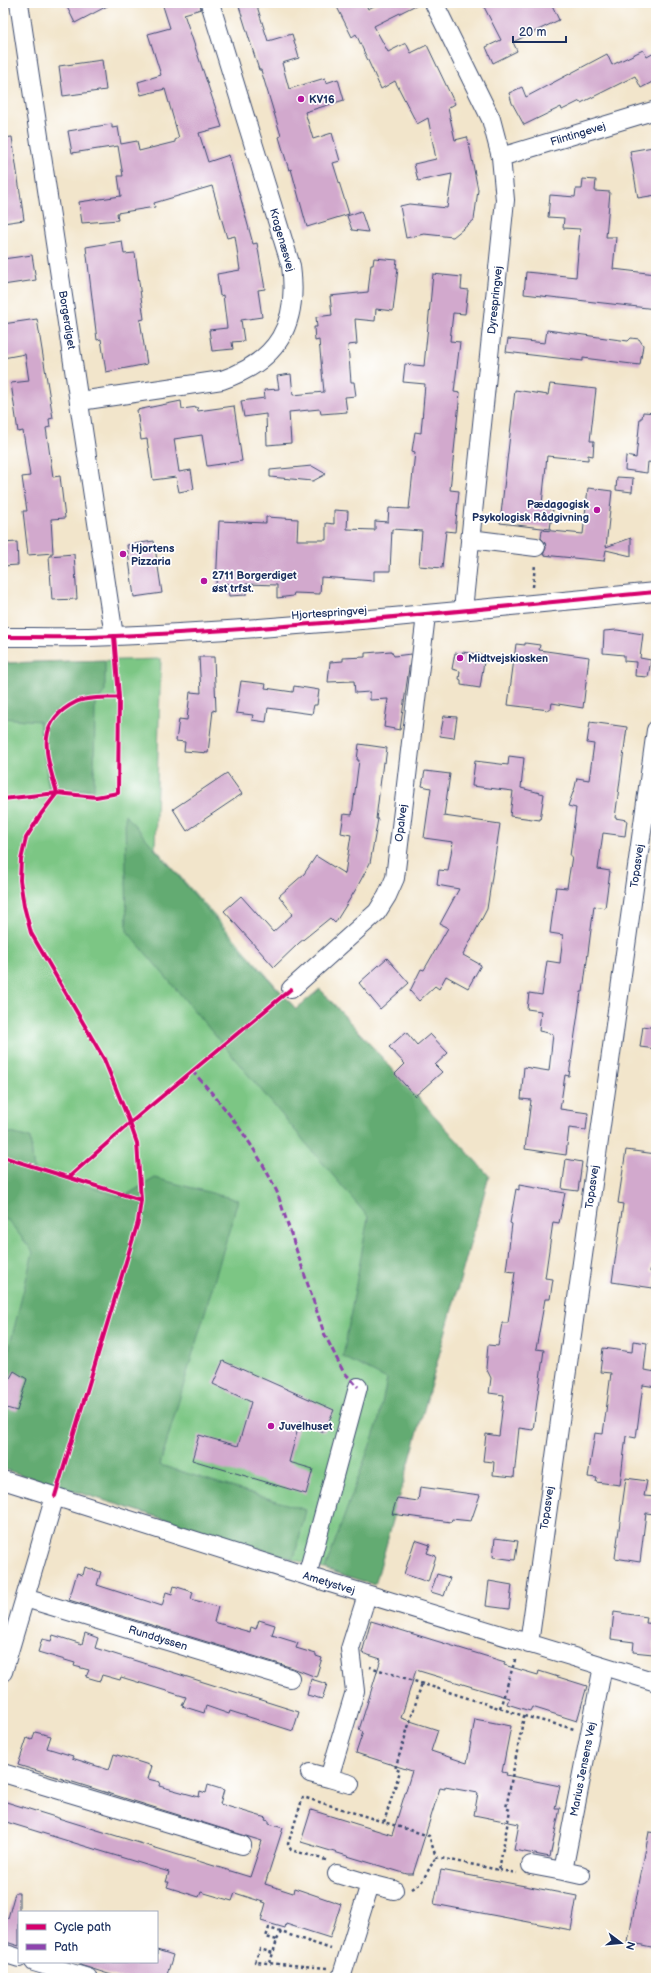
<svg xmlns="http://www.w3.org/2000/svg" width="659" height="1981" viewBox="0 0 659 1981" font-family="'Balsamiq Sans',sans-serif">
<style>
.green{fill:#7bc684;stroke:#4b7a71}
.forest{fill:#64ab72;stroke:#406d68}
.building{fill:#d2a9cd}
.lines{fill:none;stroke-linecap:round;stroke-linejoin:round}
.minor-casing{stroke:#3b4a6e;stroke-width:20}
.path{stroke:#3b4a6e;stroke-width:2.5;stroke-dasharray:3 3;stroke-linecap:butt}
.minor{stroke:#fff;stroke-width:18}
.quiet{stroke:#8e44ad;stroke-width:3;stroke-dasharray:6 3;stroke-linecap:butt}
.cycleway-casing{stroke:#fff;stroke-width:6}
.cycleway{stroke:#d6006c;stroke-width:4}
.poi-dot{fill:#b5179e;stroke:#fff;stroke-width:1.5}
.labels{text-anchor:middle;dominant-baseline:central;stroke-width:3.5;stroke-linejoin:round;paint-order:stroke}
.poi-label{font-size:11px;font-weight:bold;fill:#1b2f5e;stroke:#fff;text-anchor:start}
.street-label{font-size:11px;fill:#1b2f5e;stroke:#fff}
</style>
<rect width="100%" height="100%" fill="#fff"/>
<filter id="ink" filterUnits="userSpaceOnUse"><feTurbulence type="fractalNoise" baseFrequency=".025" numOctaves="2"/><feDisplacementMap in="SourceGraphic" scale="8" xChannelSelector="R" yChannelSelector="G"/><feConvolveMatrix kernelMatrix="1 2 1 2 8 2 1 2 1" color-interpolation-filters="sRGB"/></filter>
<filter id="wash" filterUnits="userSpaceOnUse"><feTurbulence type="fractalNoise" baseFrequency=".012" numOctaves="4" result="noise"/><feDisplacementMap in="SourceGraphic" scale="16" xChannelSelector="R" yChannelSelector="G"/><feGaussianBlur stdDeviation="0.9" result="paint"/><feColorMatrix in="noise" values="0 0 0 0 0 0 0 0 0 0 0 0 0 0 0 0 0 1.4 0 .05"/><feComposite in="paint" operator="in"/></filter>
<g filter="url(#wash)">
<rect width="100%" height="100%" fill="#f2e5cb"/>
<path class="green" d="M161,659L155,848L296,1009L320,989L489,1176L375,1585L3,1469V663Z"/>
<path class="forest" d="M105,660V691L95,704L94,789L49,790L39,721L3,718V663Z
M125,814L232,939L296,1009L320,989L489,1176L375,1585L325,1569L378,1423L387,1379L343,1357L368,1217L127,931Z
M3,1131L30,1138L34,1170L123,1197L155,1178L238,1200L160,1465L306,1510L294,1559L3,1469V1373L33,1252L8,1220L3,1219Z"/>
<g id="blocks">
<path class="building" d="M65,3H113L75,23Z
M162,3H200L201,9L184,14L222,127L199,133L208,162L229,155L253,244L257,243L265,289L258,290L262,317L241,320L244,341L232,342L233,349L212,351L209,330L227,328L223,295L220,296L217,274L240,270L235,236L227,238L212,186L154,203L155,207L117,213L118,220L82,223L79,202L121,196L118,176H123L118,146L72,153L68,131L112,124V128L118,127L121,144L137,141L139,151L175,142V140L179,138L165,89L141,95L138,82L161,75L148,34L170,28Z
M238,3H256L268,41L292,34L299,58L282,63L289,89L325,78L326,83L338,79L344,100L305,112L313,139L332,133L340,161L333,163L349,214L307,227L291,169L289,170L279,137L281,136L261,70H259Z
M335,3H365L368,9L380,3H420L374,26L388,52L406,43L411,53L427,45L455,104L448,108L455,140L467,137L468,139L478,190L474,220L453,237L424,234L406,238L400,206L409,204L447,208L452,174L418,181L414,164L436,159L428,118L417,124L395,81L381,89L356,34L352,37Z
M482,3H551L559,20L513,42L517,51L493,63L486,47L501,40Z
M643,50L647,57L656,52V80L641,88L635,76L581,103L580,101L562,110L561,107L524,125L512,103L509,93L522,87L526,97L607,54L612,65Z
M102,60L106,90L63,96L59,66Z
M12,137L24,220L3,223V138Z
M653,147L656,164V195L638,198L630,151Z
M583,179L596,180L595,191L610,192L606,237H616L613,269L656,274V309L524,294L526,272L576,277L580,229L563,228L564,218L548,217L550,195L575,197L576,189H582Z
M361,211L368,232L352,230L347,216Z
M122,241L124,254L135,253L144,319L140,320L147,364L106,372L101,339L97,340L86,247Z
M32,255L36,280L3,285V259Z
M374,258L397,260L396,268H398L393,311L376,309L375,321L355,319L357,344L348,345L351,382H354L356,396L345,397L347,412L321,414L320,409L289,412L291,443L267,445L266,414L244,417L241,401L265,398L264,390L279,389L277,376L291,374L293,395L324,392L319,340L315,341L314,327H317L316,317L332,315L330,296L368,292L371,265H373Z
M433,274L462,277L461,289L468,290L465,314L453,313L450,341L460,342L454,392L460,393L450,490L459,491L455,532L446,531L442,568L419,566L422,531L392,529L390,571H374V581L321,577L320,594L294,593L293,596L277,598V585L246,584V595L229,596L228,583L216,587L219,521L266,523V517L298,519L297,540H326V523L334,524V510L348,511L347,529L375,530V521L388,522L389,508L409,509L415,452L412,451L415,432L421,433L425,384L403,382L405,364L424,366Z
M37,319L53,418L49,419L50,427L46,428L53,477L60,476L65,518L51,519L53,553L28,555L23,511H27L22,477L30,476L23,431L18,432L11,383L29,381L25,354L3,358V324Z
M547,330L628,341L631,338L639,339L643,345L640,365L583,358V361L506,352L508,339L545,343Z
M550,384L596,389L590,441H594L593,456L588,455V460L547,456L542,504H547V509H553L550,529L500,523L515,390L548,395Z
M181,401L182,409L197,407L198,411L234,406L242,461L207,466L202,435L174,439L179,472L191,470L194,489L179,492L176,477L153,480L147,439L141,440L137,410Z
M643,412L656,413V463L648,462L647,473L625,470L626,456L636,458L640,418H642Z
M312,466L326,474L313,481L270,477V470Z
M617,477L633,478L632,492L616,490Z
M588,488L612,491L606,547L631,538V556L606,550L604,561L543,555L546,548L545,543L541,538L542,530L583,534Z
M154,541L162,593L134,597L127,545Z
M17,542L18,565L3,566V543Z
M74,554L77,599L52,600L49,556Z
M617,630L643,634L640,658L651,660L648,677L635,676L636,662L624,661V655L603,653L604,631Z
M525,643L540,645L539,650L589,657L583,708L552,703L551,709L549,710L508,705L516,644L525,645Z
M391,651L394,656L411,654L400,730L384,727L388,699L370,700V692L355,693L354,681L328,682L330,662L343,661V658L365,657V653Z
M462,652L485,655L480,688L461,685V680L459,679L460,671L452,669L455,653L462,654Z
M199,657H214L216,711L213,710L208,753L184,751L185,742L176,741L179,719L187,720L190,692L201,693Z
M241,681L266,684L265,688L293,692L294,686L319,690L317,705H314L312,714L268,708L266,722L252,720L253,715L236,713Z
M444,716L457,717L454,738L440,736Z
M590,722L627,727L615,818L627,820L625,836L603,833L598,869L610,871L605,908L594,906L583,992H581L569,1076L565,1075L560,1109L588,1113L586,1130L569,1128L566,1155L525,1149L531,1100L521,1099L524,1067L549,1071L553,1034L539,1031L541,1011L527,1009L529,993L542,995L547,961L560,963L563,935L550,933L556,887L567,888L572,856H570L576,808L568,806L575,787L577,778L589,780L594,744L587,743Z
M359,744L387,748L385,763L383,762L376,819H378L370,863L356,889L335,923L330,918L299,943L274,967L224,911L241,896L273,932L293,914L279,896L304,874L316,856L345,874L351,835L341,833L344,814L352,815L359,760H357Z
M509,756L524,758L521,788L544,794L540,820L510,816L513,791L472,786L475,761L508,765Z
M425,771L450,774L444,816L500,824L487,909L463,955L481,965L468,988L446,976L439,989L435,986L419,1001L410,991L421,969L424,970L448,928L440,924L459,889L437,885L439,870L448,871L453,842L424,838L431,788L422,786Z
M227,773L242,794L187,831L173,809Z
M387,958L409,983L380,1009L359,983Z
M643,1026L656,1028V1049L640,1047Z
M406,1032L417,1045L430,1034L448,1053L435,1065L442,1072L415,1096L395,1074L405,1064L389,1047Z
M626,1150L656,1154V1237L650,1272H655L653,1288L612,1282L623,1204L618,1203Z
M566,1159L582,1162L578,1191L562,1189Z
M519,1185L565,1193L559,1223L553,1222L545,1278L553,1279L550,1299H545L536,1349L544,1350L533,1430L519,1428L514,1477L493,1475L494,1462L483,1461L486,1434L499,1436L504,1395L489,1393L491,1378L486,1368L488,1345L498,1346L502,1323H508L515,1272L506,1271L512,1224L510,1223L516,1189L519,1190Z
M633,1341L647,1343L644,1370L656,1372V1387L643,1385L636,1438L626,1436L620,1485L596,1482L597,1478L588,1477L595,1433L603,1434L611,1373L600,1372L603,1348L632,1352Z
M223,1361L334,1410L324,1432L300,1421L289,1462L313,1469L306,1494L192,1460L199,1435L238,1446L251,1402L213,1384Z
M14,1371L27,1379L17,1411L3,1407V1391Z
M626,1478L647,1481L644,1496L656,1497L655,1514L646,1513L640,1562L615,1558Z
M420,1487L480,1495L471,1521L452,1519L451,1522L392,1514L397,1498L418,1501Z
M495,1538L518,1541L515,1560L493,1557Z
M415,1540L430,1545L427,1553L436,1556L428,1582L404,1574Z
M85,1567L101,1572L97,1585L162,1606L166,1592L172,1594L174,1586L193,1592L191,1599L218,1607L214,1622L250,1632L251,1627L256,1629L259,1620L275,1625L272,1635L298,1643L296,1648L316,1654V1656L322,1658L316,1677L293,1668L69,1600L77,1573L83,1575Z
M437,1574L450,1578L444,1596L431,1592Z
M489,1581L512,1585L509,1609L486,1606Z
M614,1612L647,1617L646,1623L656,1624L653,1654L633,1652L634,1642L611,1639Z
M371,1621L505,1662L504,1665L538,1675L539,1671L587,1686L577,1721L532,1707L530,1711L507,1704L509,1698L416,1670L401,1718L438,1730L431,1751L467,1763L475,1719L511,1726L502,1772L507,1773L506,1775L560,1786L555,1808H560L550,1857L514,1850L519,1824L474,1815L478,1793L445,1787V1789L440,1788L413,1874H407L301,1842L311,1810L392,1835L412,1771L356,1753L363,1732L359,1730L381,1659L362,1653Z
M85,1633L98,1638L95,1648L299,1712L293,1731L230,1711L229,1714L206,1706L204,1713L182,1706L186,1697L121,1677L120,1680L102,1675L100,1681L86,1677L89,1670L74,1666L75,1663L38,1652L42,1639L51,1641L53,1635L82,1644Z
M311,1679L327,1684L322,1699L307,1695Z
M35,1732L51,1736L47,1748L73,1756L72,1758L109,1770L114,1754L152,1766L148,1779L160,1782L159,1786L199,1797L200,1791L206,1793L208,1785L224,1790L220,1804L266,1818L265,1820L269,1821V1824L283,1828L265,1884L293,1893L294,1888L341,1904L330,1938L286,1924L285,1928L261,1921L266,1903L235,1893L232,1901L201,1892L199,1897L167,1887L169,1882H166L169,1872L3,1821V1801L250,1877L262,1841L18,1765L27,1738L32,1740Z
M649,1832L656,1833V1948L628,1942Z
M441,1870L577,1896L571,1930L434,1904Z
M15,1893H19V1946L3,1941V1917L8,1918Z
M157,1950L173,1955L166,1978H121L80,1965V1962H157Z"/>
</g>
</g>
<g filter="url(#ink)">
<use href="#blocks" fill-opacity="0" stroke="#3b4a6e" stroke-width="1"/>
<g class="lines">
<g class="minor-casing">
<path id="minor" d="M19,3L114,636
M434,3L491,119L501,157L505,200L463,610
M501,157L656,110
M80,401L222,380C278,361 299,324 291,266L210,3
M470,539L536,547
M3,637C40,637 78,638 115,636C296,629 476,609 656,592
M291,989L377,912L387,896L395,878L426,615
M3,1480L307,1576L656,1682
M307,1576L358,1387
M25,1598L290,1678
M529,1644L656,730
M3,1672L55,1496
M3,1773L242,1845
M310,1773L329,1778
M350,1784L329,1778L355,1691L350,1649L367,1595
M531,1865L563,1871L603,1666
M563,1871L581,1875
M337,1874L370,1884L341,1978
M370,1884L394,1890
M3,1953L19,1958
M34,1962L88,1978"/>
</g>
<path class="path" d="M533,587L535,564
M500,1708L516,1657
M524,1716L574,1729
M384,1822L400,1771L395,1769L422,1683
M326,1860L291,1850L288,1844L303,1797L429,1836L436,1857L499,1870L510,1810L506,1808L524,1716L370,1667
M499,1870L517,1873
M412,1889L421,1883L436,1857
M277,1940L281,1932
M270,1963L273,1953
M327,1968L255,1962L260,1949L273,1953L277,1940L266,1937L269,1928L331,1949"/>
<use href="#minor" class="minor"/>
<path class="quiet" d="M192,1071C226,1107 256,1147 277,1192L324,1333L343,1371L358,1387"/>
<g class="cycleway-casing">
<path id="cycleway" d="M3,637C40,637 78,638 115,636C296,629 476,609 656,592
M3,799L57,793L96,797L118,793L119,697
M3,1157L141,1200
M69,1177L130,1123L291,989
M55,1496L138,1222L141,1200L137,1143L130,1123L104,1059L31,933L24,906L20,880L21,860L26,838L41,814L57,793C47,757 33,723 76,702C85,697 108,698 119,697L114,636"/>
</g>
<use href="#cycleway" class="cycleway"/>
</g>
</g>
<g class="poi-dot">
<circle cx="301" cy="99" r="4"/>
<circle cx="597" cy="510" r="4"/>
<circle cx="123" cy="554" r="4"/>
<circle cx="204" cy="581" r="4"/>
<circle cx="460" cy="658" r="4"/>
<circle cx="271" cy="1426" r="4"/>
</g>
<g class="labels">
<g class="poi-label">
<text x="309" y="99">KV16</text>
<text x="589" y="504" text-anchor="end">Pædagogisk<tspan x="589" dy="13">Psykologisk Rådgivning</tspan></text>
<text x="131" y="548">Hjortens<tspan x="131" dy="13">Pizzaria</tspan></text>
<text x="212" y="575">2711 Borgerdiget<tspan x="212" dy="13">øst trfst.</tspan></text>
<text x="468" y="658">Midtvejskiosken</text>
<text x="279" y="1426">Juvelhuset</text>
</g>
<g class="street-label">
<text transform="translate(578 134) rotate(-17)">Flintingevej</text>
<text transform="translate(282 240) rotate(74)">Kragenæsvej</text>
<text transform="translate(495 300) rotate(-84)">Dyrespringvej</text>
<text transform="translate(67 320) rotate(81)">Borgerdiget</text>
<text transform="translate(329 613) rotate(-4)">Hjortespringvej</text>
<text transform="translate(401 823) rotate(-83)">Opalvej</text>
<text transform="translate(637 866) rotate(-82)">Topasvej</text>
<text transform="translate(592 1187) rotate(-82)">Topasvej</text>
<text transform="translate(547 1508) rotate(-82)">Topasvej</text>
<text transform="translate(329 1583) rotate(17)">Ametystvej</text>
<text transform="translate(158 1638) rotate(17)">Runddyssen</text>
<text transform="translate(583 1769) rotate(-79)">Marius Jensens Vej</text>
</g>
</g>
<rect width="659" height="1981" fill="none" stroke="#fff" stroke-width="16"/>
<rect x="18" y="1911" width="140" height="52" fill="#ffffff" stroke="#a4acbf"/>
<rect x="26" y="1924" width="20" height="6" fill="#d6006c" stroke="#a4acbf"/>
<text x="54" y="1931" font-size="12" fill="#1b2f5e">Cycle path</text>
<rect x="26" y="1944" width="20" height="6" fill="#8e44ad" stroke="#a4acbf"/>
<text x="54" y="1951" font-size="12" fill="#1b2f5e">Path</text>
<g transform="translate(621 1943) rotate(106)" stroke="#ffffff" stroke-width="3" paint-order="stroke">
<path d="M0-3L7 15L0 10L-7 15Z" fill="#1b2f5e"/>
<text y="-6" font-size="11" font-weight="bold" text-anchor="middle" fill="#1b2f5e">N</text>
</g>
<path d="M513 36v6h53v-6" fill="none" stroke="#1b2f5e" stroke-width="2"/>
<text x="519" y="36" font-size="12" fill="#1b2f5e" stroke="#ffffff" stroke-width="3" paint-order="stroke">20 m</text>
</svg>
